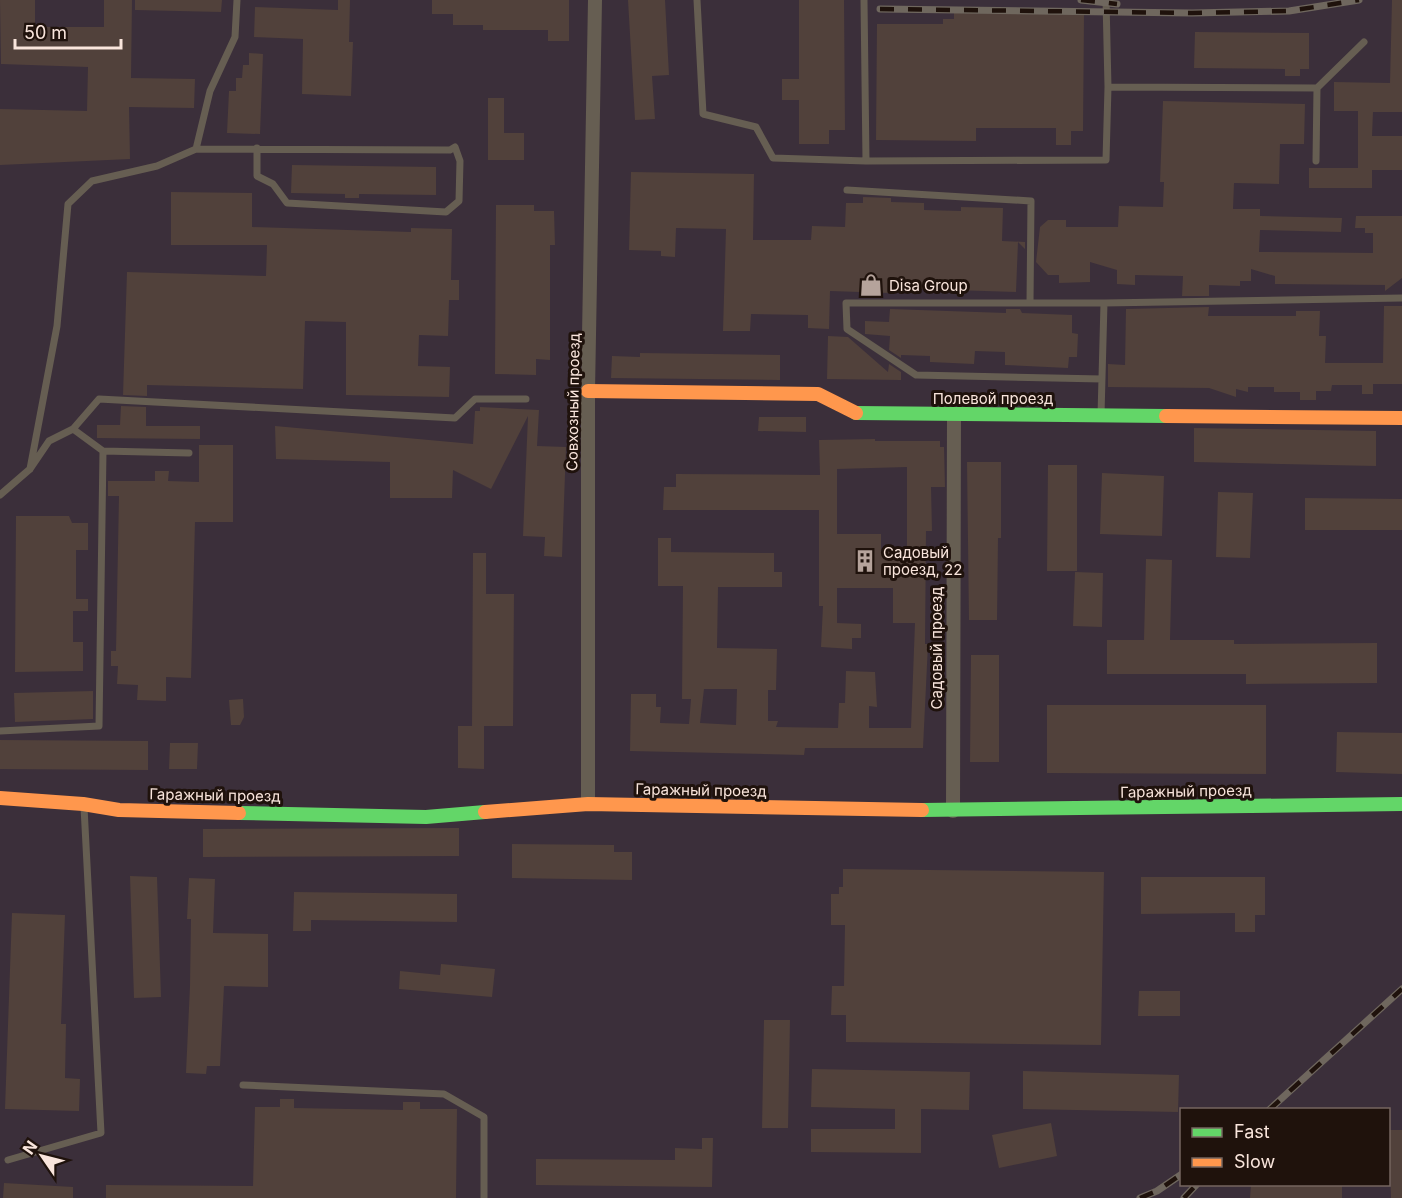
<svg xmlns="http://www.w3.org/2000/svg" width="1402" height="1198" viewBox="0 0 1402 1198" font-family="Inter,sans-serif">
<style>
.industrial{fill:#3b2f3a;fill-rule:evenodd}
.building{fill:#51413b;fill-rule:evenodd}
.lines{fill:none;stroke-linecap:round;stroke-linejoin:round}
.lane{stroke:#665e52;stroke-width:7}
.street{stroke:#665e52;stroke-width:14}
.fast{stroke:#63d668;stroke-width:14}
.slow{stroke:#ff974d;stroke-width:14}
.rail-casing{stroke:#6f675e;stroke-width:7}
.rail{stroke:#1f120c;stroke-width:4.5;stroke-dasharray:14;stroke-linecap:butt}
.labels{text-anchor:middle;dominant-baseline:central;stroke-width:6;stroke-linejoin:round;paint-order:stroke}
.poi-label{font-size:15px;fill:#f9e5dc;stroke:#1f120c;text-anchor:start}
.street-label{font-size:15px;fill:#f9e5dc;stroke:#1f120c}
</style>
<rect width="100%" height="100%" fill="#382822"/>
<path class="industrial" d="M0,0H1402V1198H0ZM1182,1110H1388V1184H1182Z"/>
<path class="building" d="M0,0H35V27H104V0H132L131,78L195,79L194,108L129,107L130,159L0,165V109L87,111L88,67L1,64Z
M135,0H222L221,12L135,10Z
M338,0H350L349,42H353L351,96L302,94L303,39L254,37L255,7L338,10Z
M432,0H569V41H548V30H483V25H453V14H432Z
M628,0H665L669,75L652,76L655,119L635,120Z
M799,0H844L845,130H829V144H799V100H782V79H799Z
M1392,0H1402V112H1373L1372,136H1402V170H1372V188H1309V168H1358V111H1334V82L1390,83Z
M954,13L1084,14L1083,131H1071V145H1056V128H976V141L876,140L877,24H943V19H954Z
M1195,32L1309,33V69H1300V76H1285V69L1194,68Z
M249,53L263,54L260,134L227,133L229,91H236V78H242L243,65H249Z
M488,98H504V133H524V160H488Z
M1163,101L1305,104L1304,144H1280L1279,184L1234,183L1233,209H1260V216L1342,218L1341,232L1260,230L1259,252L1373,253V233H1365V228H1355L1356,216H1402V278L1385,291V285L1275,284V276L1251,269V281H1240V286L1209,285V296H1182L1183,276L1135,275V285L1117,284V270L1090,262V282L1059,283V275H1048L1036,262L1040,227L1048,220H1066V227H1118L1119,206L1163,207L1164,182H1160Z
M292,165L436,167V195L359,194V198H345V194L291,193Z
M631,172L754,174L753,240H811L812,226L845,227L846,203H863V197L891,198V202L924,203V210L961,211V207L1003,208L1002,241L1025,242V249L1018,242L1016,292L890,288V293L830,291L829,329L808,328V315L751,314L750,331H723L726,229L676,228L675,257L661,256V251L629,250Z
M171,192L252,193V227L411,232V228L452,229L451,280H459V300H449L448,336L419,335L418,366L450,367L449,397L346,395V322L305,321L303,389L147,385V396L123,395L127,272L266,276L267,245H171Z
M496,205H534V211H554L555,245H550V360L536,359V375L495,374Z
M1384,306H1402V384H1373V394H1362V385H1332L1331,391H1316V400H1300V392H1274V387H1248V392L1236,389V397L1209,388L1108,387V364L1125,365L1126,309L1209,307L1208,316H1296V311H1320L1319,336H1326L1325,363H1383Z
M890,309L1006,313V309H1020L1022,313L1072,315V333L1078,334L1077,357H1069L1068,368L1005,365V352L975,351L974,364L930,362V356L901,355V358L889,350L890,336L865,334V321L889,322Z
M828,336L848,337L888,372L889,364L901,372V380L827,379Z
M640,353L780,355V380L611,378L612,356L640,357Z
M121,406L146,407V426H200V439L97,438V425H120Z
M480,407L539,410L537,446L566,447L562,557L544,556L545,537L523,536L528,416L491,489L453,470L452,498H390V462L276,459L275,426L473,444L475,411H480Z
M759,417H806V432L758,431Z
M1194,428L1376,431V466L1194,462Z
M875,439V441H940V447H944L945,487H931L932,531H926L925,644H928L923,748H805L804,755L630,751L631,694H656V707H661L660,723L689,724L691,699H682L683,586H658V538H671V552L774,553V572H782V587H718L717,648L777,649L776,690H768V721H778L776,727L838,728L839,703H845L846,671L875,672L877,707L869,706V728H911L915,623H893V588H837V623L861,624V638H852V649L821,647L823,606H819V510H663L664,487H676V474L820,475L819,440ZM907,467V552H881V534H837V469ZM704,689H737L736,725L700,723Z
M199,445H233V522H195L191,678L166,677V701L137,700L138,685L117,684L118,666H111V651H116L119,496H108V481H155V471H169L168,481L199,482Z
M967,462H1001V538H998L997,620H969Z
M1048,465H1077V571H1047Z
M1102,473L1164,476L1162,536L1100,534Z
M1218,492L1253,493L1250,558L1216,557Z
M1305,498L1402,499V530H1305Z
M16,516H69L72,523H88V550H76V599H88V611H73V642H83V671L15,672Z
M473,553H486V594H514L513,726H484V769L458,768V726H472Z
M1146,559L1172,560L1170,640H1234V644L1377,643V683L1246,684V674H1107V640H1144Z
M1075,572L1103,573L1102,627L1073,626Z
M971,655H999V762H970Z
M93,691V719L15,722L14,693Z
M243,699L244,717L240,725H231L229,700Z
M1047,705H1266V774L1047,773Z
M1337,732L1402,733V774L1336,772Z
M0,740L148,741V770L0,769Z
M170,743H198L197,769H169Z
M459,828V856L203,857V829Z
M512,844L614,845V852H632V880L512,878Z
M843,869L1104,872L1101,1045L846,1042V1015H831L832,986H844L845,925H831V894H839V887H843Z
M130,876L157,877L161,997L134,998Z
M1141,877H1265V915H1255V932H1235V913L1141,914Z
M189,878L215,879L213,933L268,934V987L224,986L220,1066H207L206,1074L186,1073L190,986L191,919H187Z
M294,892L457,894V922L311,920V931H293Z
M12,913L65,915L61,1024H66L65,1078L80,1079L79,1111L5,1109Z
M441,964L495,969L492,997L399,989L400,971L440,975Z
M1139,991H1180V1016H1138Z
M764,1020H790L788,1128H762Z
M812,1069L970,1072L969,1110L921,1109V1153L811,1152V1129H895V1109L811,1107Z
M1023,1071L1179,1075L1178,1112L1023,1109Z
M280,1099H294V1108L403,1110V1102H420V1109H457L456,1198H106V1185L253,1186L255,1107H280Z
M1051,1123L1057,1156L999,1168L992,1135Z
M1389,1130H1402V1198H1391Z
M702,1138H713L712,1187L536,1185V1159L675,1160V1148L702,1149Z
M4,1183L73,1187V1198H3Z
M1251,1185H1342V1198H1250Z"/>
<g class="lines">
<path class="lane" d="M697,0L703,114L756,127L773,158L866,161L1106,160L1108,87L1106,0
M864,0L866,161
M1108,87L1317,88L1316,161
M1317,88L1364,42
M196,149L450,150L455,147L460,161L459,201L446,212L287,203L273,184L257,176V148
M847,190L1031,201L1030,303H1104
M1030,303H846L847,329L916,375L1102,379
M1101,415L1104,303L1402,298
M73,429L99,399L455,418L475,399H526
M30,469L57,326L68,204L92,181L157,166L196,149L210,91L235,37L237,0
M0,495L30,469L49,441L73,429L103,451L189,453
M0,731L99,726L103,451
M243,1085L444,1094L484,1117V1198
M8,1160L101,1133L84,807"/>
<path class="street" d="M588,804V391L595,0
M953,811L954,414"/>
<path class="fast" d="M856,413L1166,416
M922,810L1402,804
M239,813L426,817L485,812"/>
<path class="slow" d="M588,391L818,394L856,413
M1166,416L1402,418
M0,798L83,804L119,810L239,813
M485,812L588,804L922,810"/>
<g class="rail-casing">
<path id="rail" d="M1081,0L1117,4
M880,9L1192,13L1289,11L1359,0
M1269,1110L1402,989
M1140,1198L1157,1191L1182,1174
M1184,1198L1197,1184"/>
</g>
<use href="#rail" class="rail"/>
</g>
<defs>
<g id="shop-bare" transform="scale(1.8)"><path d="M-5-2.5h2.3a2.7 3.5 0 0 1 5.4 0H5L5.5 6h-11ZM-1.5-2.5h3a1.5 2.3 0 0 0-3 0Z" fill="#b5a39b" stroke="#1f120c" stroke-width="2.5" paint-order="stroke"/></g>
<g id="building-bare" transform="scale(1.8)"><path d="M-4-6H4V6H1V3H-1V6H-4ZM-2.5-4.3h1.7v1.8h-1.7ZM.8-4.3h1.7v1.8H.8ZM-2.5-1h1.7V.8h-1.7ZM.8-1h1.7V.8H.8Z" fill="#b5a39b" stroke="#1f120c" stroke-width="2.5" paint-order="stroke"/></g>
</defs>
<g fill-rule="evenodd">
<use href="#shop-bare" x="871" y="285"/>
<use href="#building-bare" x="865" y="561"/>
</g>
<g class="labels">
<g class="poi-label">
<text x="889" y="285">Disa Group</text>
<text x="883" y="552">Садовый<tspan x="883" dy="17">проезд, 22</tspan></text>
</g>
<g class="street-label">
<text x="993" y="398">Полевой проезд</text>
<text transform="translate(573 402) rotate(-89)">Совхозный проезд</text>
<text transform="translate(936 648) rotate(-90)">Садовый проезд</text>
<text transform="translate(701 790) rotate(1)">Гаражный проезд</text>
<text transform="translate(1186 791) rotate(-1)">Гаражный проезд</text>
<text transform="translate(215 795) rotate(1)">Гаражный проезд</text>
</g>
</g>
<rect x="1180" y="1108" width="210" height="78" fill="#1f120c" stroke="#76665f" stroke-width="1.5"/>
<rect x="1192" y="1128" width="30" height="9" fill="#63d668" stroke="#76665f" stroke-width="1.5"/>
<text x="1234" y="1138" font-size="18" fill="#f9e5dc">Fast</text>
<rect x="1192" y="1158" width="30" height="9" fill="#ff974d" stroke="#76665f" stroke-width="1.5"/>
<text x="1234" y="1168" font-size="18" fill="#f9e5dc">Slow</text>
<g transform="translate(42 1156) rotate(305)" stroke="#1f120c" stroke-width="4.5" paint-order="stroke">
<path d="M0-4.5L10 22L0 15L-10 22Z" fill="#f9e5dc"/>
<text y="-9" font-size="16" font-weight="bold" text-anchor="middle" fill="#f9e5dc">N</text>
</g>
<path d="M15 39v9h106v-9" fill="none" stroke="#f9e5dc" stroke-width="3"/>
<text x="24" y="39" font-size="18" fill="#f9e5dc" stroke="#1f120c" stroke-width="4.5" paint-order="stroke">50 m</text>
</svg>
